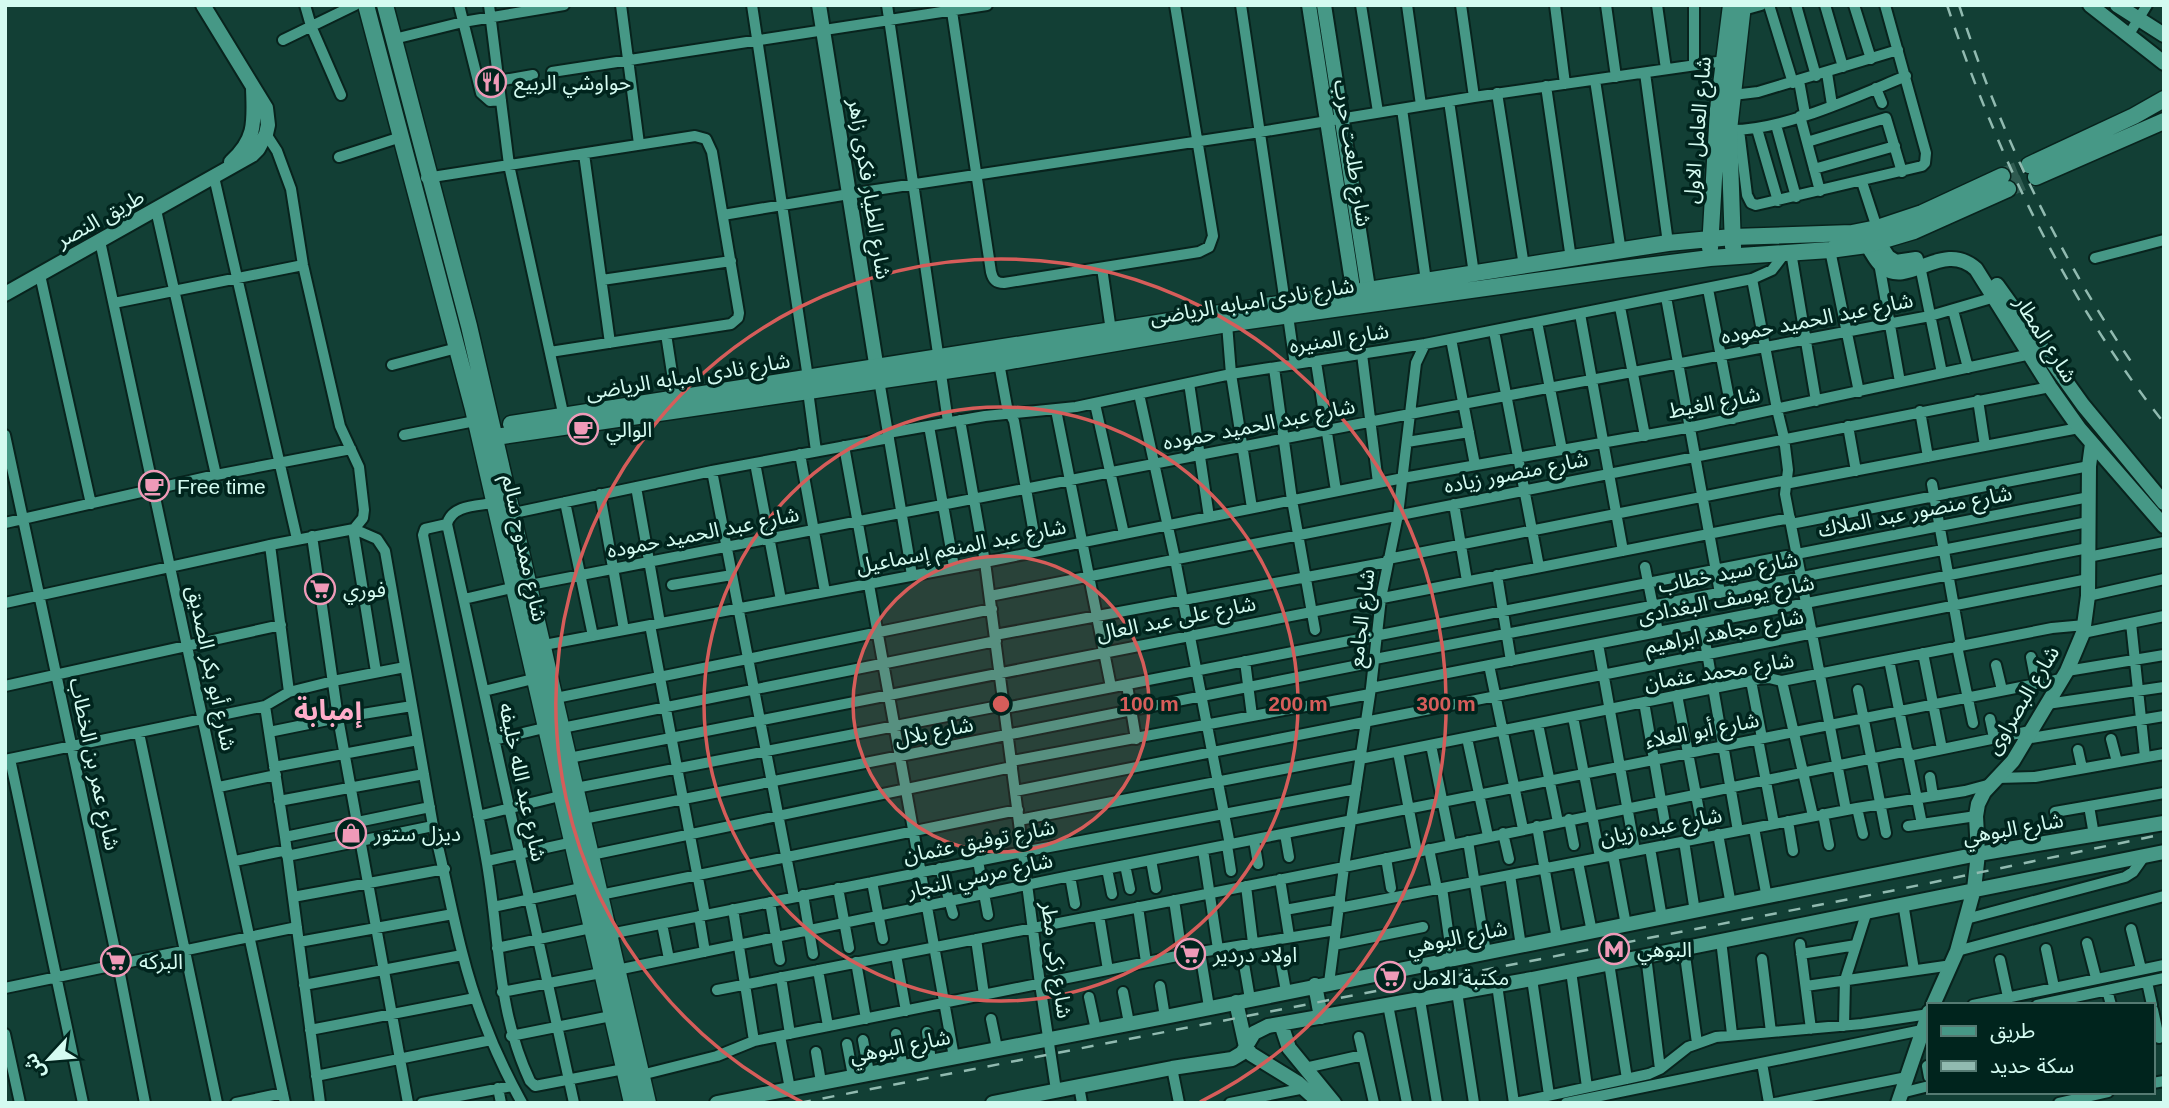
<svg xmlns="http://www.w3.org/2000/svg" width="2169" height="1108" viewBox="0 0 2169 1108" font-family="Helvetica,'Noto Sans Arabic',sans-serif">
<style>
.lines{fill:none;stroke-linecap:round;stroke-linejoin:round}
.secondary-tunnel{stroke:#2f5b51;stroke-width:16;stroke-dasharray:16 8;stroke-linecap:butt}
.minor-casing{stroke:#08231d;stroke-width:14}
.tertiary-casing{stroke:#08231d;stroke-width:18}
.secondary-casing{stroke:#08231d;stroke-width:19}
.minor{stroke:#469886;stroke-width:10}
.tertiary{stroke:#469886;stroke-width:14}
.secondary{stroke:#469886;stroke-width:16}
.rail{stroke:#91bab0;stroke-width:2.5;stroke-dasharray:12 12;stroke-linecap:butt}
.ring{fill:none;stroke:#d65d5a;stroke-width:3.5}
.labels{text-anchor:middle;dominant-baseline:central;stroke-width:7;stroke-linejoin:round;paint-order:stroke}
.poi-label{font-size:21px;fill:#d4fbf1;stroke:#00241d;text-anchor:start}
.street-label{font-size:21px;fill:#d4fbf1;stroke:#00241d}
.district-label{font-size:28px;font-weight:bold;fill:#ffaeca;stroke:#00241d}
.centre{fill:#d65d5a;stroke:#00241d;stroke-width:3.5}
.ring-label{font-size:21px;text-anchor:middle;font-weight:bold;fill:#d65d5a;stroke:#00241d;stroke-width:7;stroke-linejoin:round;paint-order:stroke}
</style>
<rect width="100%" height="100%" fill="#123f35"/>
<g class="lines">
<path class="secondary-tunnel" d="M2002,176L2029,165
M2008,189L2036,177"/>
<g class="minor-casing">
<path id="minor" d="M305,5L311,26L341,95
M459,5L481,93L490,101L501,100
M489,5L509,165L565,422
M621,5L639,144
M752,5L808,378
M887,5L948,422
M951,5L991,272C993,280 996,283 1004,283L1199,252L1209,247L1213,236L1175,5
M1241,5L1285,303
M1361,5L1378,112
M1407,5L1421,105
M1461,5L1474,97
M1555,5L1565,84
M1606,5L1616,77
M1657,5L1666,69
M1694,5V65
M1769,5L1793,83
M1796,5L1816,76
M1825,5L1843,67
M1854,5L1871,59
M1743,10L1761,5
M2128,36L2147,5
M394,39L463,22L564,5
M283,40L355,5
M552,72L987,5
M1645,73L1668,243
M1827,73L1832,105
M1595,80L1621,252
M498,81L533,75
M1799,81L1805,114
M1546,86L1571,259
M1876,88L1882,103
M1497,93L1524,266
M1733,95L1758,92L1898,50
M1449,101L1474,274
M1402,109L1426,281
M1800,116L1820,191
M1776,125L1796,197
M1757,129L1778,201
M1732,130C1785,130 1857,96 1906,76
M1739,130L1747,195L1751,203L1756,205L1922,166L1925,163L1926,153L1885,5
M266,134L277,151L291,189L303,265L340,426L359,467L364,510L363,518L354,529
M1807,142L1886,118L1902,172
M584,154L610,343
M339,157L401,137
M1814,169L1895,146
M214,177L297,539
M426,178L695,136L706,139L712,152L739,313L738,318L731,324L550,352
M1862,182L1877,228
M156,210L216,475
M723,215L849,194L1260,132L1474,97L1724,61
M100,241L285,1103
M1830,250L1859,392
M1791,252L1816,401
M2095,258L2164,240
M1879,263L1900,382
M1920,266L1942,373
M1102,268L1111,331
M40,275L91,504
M1752,279L1777,409L1784,438L1788,470L1785,494L1846,810
M602,280L731,261
M1708,289L1733,419
M1666,297L1720,593
M114,303L303,265
M1620,307L1645,436
M1953,310L1968,368
M1580,314L1623,551
M1288,316L1295,365
M1537,322L1562,450
M1227,324L1231,374L1252,508
M1494,331L1539,567
M666,334L676,399
M1451,339L1475,465
M1362,354L1378,483
M1316,362L1336,491
M999,363L1007,407L1014,421L1037,551
M392,365L457,348
M1274,368L1292,500L1315,630
M879,380L912,575
M1189,383L1209,517
M808,391L816,451
M1139,394L1175,559L1230,845
M1978,400L1985,446
M1095,404L1124,534
M1056,410L1111,687
M1920,411L1928,457
M960,420L985,562L1040,984L1056,1090
M929,426L954,567
M1848,426L1856,471
M888,433L985,416L1076,407L1231,374L1425,344L1752,279L1772,270L1785,253
M5,435L118,964L145,1103
M404,435L475,421
M1407,442L1469,432
M844,446L954,1057
M800,454L825,592
M755,463L781,600
M712,471L794,897
M1785,484L2079,428
M1932,484L1961,646
M636,487L660,623
M600,494L624,630
M565,502L593,636
M493,503C476,506 452,505 447,524L574,1103
M1454,504L1467,581
M514,513L712,471L889,438
M5,523L216,475L351,449
M447,524L425,529L423,535C444,643 467,750 486,858C500,935 496,1009 530,1081L535,1086L624,1069
M1791,524L2089,466
M353,529L376,672
M354,529L377,539L385,551L433,826C444,868 451,910 462,952C475,1004 496,1056 522,1103
M312,536L338,718L408,1103
M270,545L289,692
M2088,557L2164,542
M1388,559L1787,480
M1645,567L1658,632
M1497,575L1511,661
M530,585L1410,414L1930,316L1995,297
M672,585L732,575
M990,596L2050,387
M2088,596L2164,579
M464,599L512,588
M5,603L270,545L354,529
M2131,623L2145,757
M1702,624L1738,831
M650,625L705,915
M2083,633L2164,616
M995,635L1388,562
M1598,644L1635,851
M539,646L985,562L1403,478L1692,427L2031,354
M1957,646L1973,723
M1923,653L1942,749
M2031,657L2036,683
M1375,659L2088,522
M1889,660L1922,824
M1245,661L1252,716
M1489,665L1523,829
M1996,665L2002,690
M2067,671L2164,655
M1751,681L1762,738
M1782,681L1813,816
M1127,685L1136,739
M5,686L281,625
M1371,688L2088,548
M1858,690L1886,833
M484,691L533,679
M1677,695L1704,837
M556,698L992,609
M1644,702L1666,829
M2047,704L2164,687
M265,706L285,837L320,1103
M1005,708L2089,497
M1573,717L1600,857
M1990,719L1994,738
M1538,724L1558,822
M562,728L996,641
M269,732L338,718L412,706
M139,733L217,1103
M1467,738L1488,836
M1758,739L1774,824
M2025,739L2164,716
M2111,739L2117,762
M494,740L544,728
M1431,745L1451,844
M2078,750L2082,768
M1398,752L1417,852
M1909,756L2030,731
M569,758L1790,518
M10,759L83,1103
M1360,759L1759,679L1769,678L1782,681L2052,628L2085,625
M5,760L265,706L289,692L333,681L405,667
M1012,761L1370,694
M274,767L418,740
M1930,777L1933,796
M1997,778L2035,777L2164,754
M219,787L276,775
M576,788L1004,705
M1015,791L2088,579
M279,801L424,774
M2089,806L2094,835
M1857,808L1863,834
M2055,812L2164,793
M1823,814L1829,845
M478,816L560,796
M583,819L1374,662
M1569,819L1574,845
M1019,820L1361,754
M1788,821L1793,851
M1537,826L1557,939
M1908,826L1976,816
M1754,828L1767,898
M1503,833L1509,859
M1285,834L1289,857
M1718,834L1731,905
M285,837L430,807
M1254,840L1258,864
M1468,841L1486,953
M1684,841L1695,912
M1227,845L1231,871
M1650,848L1662,918
M1429,849L1437,889
M1203,850L1218,949
M591,855L1012,767
M1613,855L1626,925
M287,856L433,826
M1386,858L1391,888
M1151,860L1156,888
M235,861L287,850
M487,861L578,841
M978,861L988,915
M1578,862L1592,932
M1125,865L1130,889
M940,868L953,914
M1107,869L1112,894
M1510,875L1521,946
M1070,876L1075,904
M1280,879L1289,936
M872,882L883,939
M1246,886L1253,943
M838,888L849,948
M1442,888L1452,959
M600,895L1018,810
M803,895L813,954
M293,897L445,869
M1174,900L1182,955
M770,902L780,960
M1903,903L1914,970
M493,907L581,888
M1138,907L1146,962
M1339,908L1857,808L1965,791L1991,784
M733,909L754,1041
M1285,910L1340,900
M1099,915L1108,970
M699,916L705,952
M1966,919L2125,877L2133,872L2145,855
M662,924L669,959
M2131,929L2141,969
M610,934L1023,852L1356,789
M976,939L984,995
M1721,940L1732,1034
M299,942L453,914
M2087,943L2096,978
M1800,944L1811,1029
M1334,945L1423,927
M497,948L591,928
M1684,948L1697,1043
M2046,949L2054,987
M1957,951L2164,896
M1200,952L1209,1007
M1801,954L1856,945
M896,955L906,1011
M1646,956L1660,1069
M1280,958L1286,991
M1762,959L1771,1032
M2000,960L2008,997
M856,962L866,1019
M1609,963L1627,1079
M1244,964L1250,999
M617,970L1070,876L2061,679
M818,970L828,1026
M1571,971L1587,1087
M781,977L790,1034
M1532,979L1549,1095
M2147,982L2152,1005
M1329,983L1344,867L1371,688L1381,598L1398,515L1416,363L1425,344
M304,985L462,955
M1497,985L1514,1103
M1160,986L1165,1017
M1806,986L1952,965
M5,988L297,927
M717,990L1344,867L1908,751
M2107,990L2111,1005
M502,992L601,973
M1123,992L1129,1023
M1457,992L1474,1103
M1089,997L1096,1030
M1420,1000L1437,1103
M1388,1005L1407,1103
M1973,1005L2164,965
M2037,1005L2164,978
M2153,1010L2159,1038
M991,1019L997,1048
M1844,1026L1845,980L1867,911
M310,1030L475,998
M927,1032L931,1061
M5,1034L20,1103
M896,1034L903,1067
M511,1036L611,1016
M780,1036L790,1089
M1359,1037L1374,1103
M863,1040L869,1073
M847,1044L853,1076
M816,1052L821,1082
M1762,1063L1769,1103
M1927,1066L1929,1077
M1172,1068L1179,1103
M1305,1068L1363,1055
M641,1075L717,1056L754,1041L1182,955L1336,930
M316,1076L491,1040
M2153,1083L2164,1081
M1079,1086L1082,1103
M498,1088L501,1103
M1901,1093L1929,1086
M236,1103L283,1093
M422,1103L512,1086
M1230,1103L1305,1088
M1515,1103L1649,1074L1660,1069L1688,1047L1716,1037L1862,1024L1929,1014
M1566,1103L1927,1029
M1775,1103L1907,1077
M2059,1103L2108,1092"/>
</g>
<g class="tertiary-casing">
<path id="tertiary" d="M819,5L878,376
M1309,5L1355,301
M1324,5L1370,301
M2090,5L2164,63
M2117,5L2164,35
M231,162C257,139 254,120 253,88
M1878,242L1888,257L1896,262L1916,259
M1867,245C1872,252 1876,262 1883,267C1909,288 1943,239 1976,269L2050,387L2079,428L2164,526
M1997,285L2083,405L2164,503
M5,294L252,155L258,149L266,134L268,125L266,108L203,5
M1315,985L1321,1017
M1236,1002L1246,1047L1251,1054L1298,1083L1320,1103
M1933,1005L1957,951L1974,889L1978,854L1976,816L1978,804L1984,792L2013,761L2067,671L2083,633L2088,596L2089,466L2092,444
M1281,1024L1289,1048L1334,1103
M717,1103L1165,1017L1978,854L2164,823
M993,1103L1172,1068L1232,1059L1242,1053L1254,1033L1268,1026L1532,979L2164,852
M1898,1103L1929,1012"/>
</g>
<g class="secondary-casing">
<path id="secondary" d="M366,5L473,409L632,1103
M385,5L469,326L648,1103
M2029,165L2134,116L2164,99
M2036,177L2164,121
M1733,247L1729,130L1743,5
M1710,248L1718,109L1731,5
M511,424L1668,243L1732,237L1852,233L1877,228L1922,213L2002,176
M496,437L999,363L1227,324L1622,269L1710,258L1830,250L1867,245L1914,231L2008,189"/>
</g>
<use href="#minor" class="minor"/>
<use href="#tertiary" class="tertiary"/>
<use href="#secondary" class="secondary"/>
<path class="rail" d="M1947,5C1997,155 2065,298 2164,423
M1959,5C2000,133 2058,255 2134,366
M799,1103L1891,891L2164,834"/>
</g>
<circle cx="1001" cy="704" r="148" fill="#d65d5a" fill-opacity=".12"/>
<g class="ring">
<circle cx="1001" cy="704" r="148"/>
<circle cx="1001" cy="704" r="297"/>
<path d="M802 1102A445 445 0 1 1 1200 1102"/>
</g>
<defs>
<g id="restaurant-ring" transform="scale(1.575)"><circle r="9.5" fill="#00241d" stroke="#ef9ab8" stroke-width="1.5"/><path d="M-5-6h1v4h1v-4h1v4h1v-4h1v5L-1.5 .5V6h-2V.5L-5-1ZM5-6V6H3V1.5H1.5Q1.5-4 5-6Z" fill="#ef9ab8"/></g>
<g id="cafe-ring" transform="scale(1.575)"><circle r="9.5" fill="#00241d" stroke="#ef9ab8" stroke-width="1.5"/><path d="M-5.5-4.5H6V0H3Q3 3.5 0 3.5H-2.5Q-5.5 3.5-5.5 0ZM3-3.2v2h1.7v-2ZM-6 4.5H4V6H-6Z" fill="#ef9ab8"/></g>
<g id="supermarket-ring" transform="scale(1.575)"><circle r="9.5" fill="#00241d" stroke="#ef9ab8" stroke-width="1.5"/><path d="M-6-5.5h2.5l.6 2H6L4.5 2H-2.5L-4.4-4H-6ZM-1.5 3.2a1.3 1.3 0 1 0 .1 0ZM3 3.2a1.3 1.3 0 1 0 .1 0Z" fill="#ef9ab8"/></g>
<g id="shop-ring" transform="scale(1.575)"><circle r="9.5" fill="#00241d" stroke="#ef9ab8" stroke-width="1.5"/><path d="M-5-2.5h2.3a2.7 3.5 0 0 1 5.4 0H5L5.5 6h-11ZM-1.5-2.5h3a1.5 2.3 0 0 0-3 0Z" fill="#ef9ab8"/></g>
<g id="metro-ring" transform="scale(1.575)"><circle r="9.5" fill="#00241d" stroke="#ef9ab8" stroke-width="1.5"/><path d="M-5.5 5V-5H-3L0 0L3-5H5.5V5H3V-.5L0 4L-3-.5V5Z" fill="#ef9ab8"/></g>
</defs>
<g fill-rule="evenodd">
<use href="#restaurant-ring" x="491" y="82"/>
<use href="#cafe-ring" x="583" y="429"/>
<use href="#cafe-ring" x="154" y="486"/>
<use href="#supermarket-ring" x="320" y="589"/>
<use href="#shop-ring" x="351" y="833"/>
<use href="#metro-ring" x="1614" y="949"/>
<use href="#supermarket-ring" x="1190" y="954"/>
<use href="#supermarket-ring" x="116" y="961"/>
<use href="#supermarket-ring" x="1390" y="977"/>
</g>
<g class="labels">
<g class="poi-label">
<text x="514" y="82">حواوشي الربيع</text>
<text x="606" y="429">الوالي</text>
<text x="177" y="486">Free time</text>
<text x="343" y="589">فوري</text>
<text x="374" y="833">ديزل ستور</text>
<text x="1637" y="949">البوهي</text>
<text x="1213" y="954">اولاد دردير</text>
<text x="139" y="961">البركه</text>
<text x="1413" y="977">مكتبة الامل</text>
</g>
<g class="street-label">
<text transform="translate(1697 130) rotate(-85)">شارع العامل الاول</text>
<text transform="translate(1353 153) rotate(81)">شارع طلعت حرب</text>
<text transform="translate(870 189) rotate(81)">شارع الطيار فكرى زاهر</text>
<text transform="translate(100 218) rotate(-29)">طريق النصر</text>
<text transform="translate(1252 301) rotate(-9)">شارع نادى امبابه الرياضى</text>
<text transform="translate(1817 318) rotate(-11)">شارع عبد الحميد حموده</text>
<text transform="translate(1339 338) rotate(-9)">شارع المنيره</text>
<text transform="translate(2046 339) rotate(58)">شارع المطار</text>
<text transform="translate(688 376) rotate(-9)">شارع نادى امبابه الرياضى</text>
<text transform="translate(1714 402) rotate(-11)">شارع الغيط</text>
<text transform="translate(1259 424) rotate(-11)">شارع عبد الحميد حموده</text>
<text transform="translate(1516 472) rotate(-11)">شارع منصور زياده</text>
<text transform="translate(1915 511) rotate(-11)">شارع منصور عبد الملاك</text>
<text transform="translate(703 532) rotate(-11)">شارع عبد الحميد حموده</text>
<text transform="translate(961 546) rotate(-11)">شارع عبد المنعم إسماعيل</text>
<text transform="translate(525 548) rotate(78)">شارع ممدوح سالم</text>
<text transform="translate(1728 572) rotate(-11)">شارع سيد خطاب</text>
<text transform="translate(1726 599) rotate(-11)">شارع يوسف البغدادى</text>
<text transform="translate(1176 618) rotate(-11)">شارع على عبد العال</text>
<text transform="translate(1361 618) rotate(-83)">شارع الجامع</text>
<text transform="translate(1724 631) rotate(-11)">شارع مجاهد ابراهيم</text>
<text transform="translate(212 668) rotate(78)">شارع أبو بكر الصديق</text>
<text transform="translate(1719 671) rotate(-9)">شارع محمد عثمان</text>
<text transform="translate(2022 700) rotate(-59)">شارع البصراوى</text>
<text transform="translate(1702 730) rotate(-11)">شارع أبو العلاء</text>
<text transform="translate(934 731) rotate(-11)">شارع بلال</text>
<text transform="translate(95 764) rotate(78)">شارع عمر بن الخطاب</text>
<text transform="translate(523 782) rotate(78)">شارع عبد الله خليفه</text>
<text transform="translate(1661 826) rotate(-11)">شارع عبده زيان</text>
<text transform="translate(2013 828) rotate(-10)">شارع البوهي</text>
<text transform="translate(979 841) rotate(-11)">شارع توفيق عثمان</text>
<text transform="translate(980 875) rotate(-12)">شارع مرسي النجار</text>
<text transform="translate(1457 937) rotate(-11)">شارع البوهي</text>
<text transform="translate(1057 960) rotate(82)">شارع زكى مطر</text>
<text transform="translate(900 1046) rotate(-11)">شارع البوهي</text>
</g>
<g class="district-label">
<text x="328" y="710">إمبابة</text>
</g>
</g>
<circle cx="1001" cy="704" r="10" class="centre"/>
<g class="ring-label">
<text x="1149" y="711">100 m</text>
<text x="1298" y="711">200 m</text>
<text x="1446" y="711">300 m</text>
</g>
<rect width="2169" height="1108" fill="none" stroke="#d4fbf1" stroke-width="14"/>
<rect x="1927" y="1003" width="228" height="91" fill="#00241d" stroke="#557a72" stroke-width="2"/>
<rect x="1941" y="1026" width="35" height="10" fill="#469886" stroke="#557a72" stroke-width="2"/>
<text x="1990" y="1038" font-size="21" fill="#d4fbf1">طريق</text>
<rect x="1941" y="1061" width="35" height="10" fill="#91bab0" stroke="#557a72" stroke-width="2"/>
<text x="1990" y="1073" font-size="21" fill="#d4fbf1">سكة حديد</text>
<g transform="translate(49 1059) rotate(244)" stroke="#00241d" stroke-width="5" paint-order="stroke">
<path d="M0-5L12 26L0 18L-12 26Z" fill="#d4fbf1"/>
<text y="-10" font-size="19" font-weight="bold" text-anchor="middle" fill="#d4fbf1">ش</text>
</g>
</svg>
